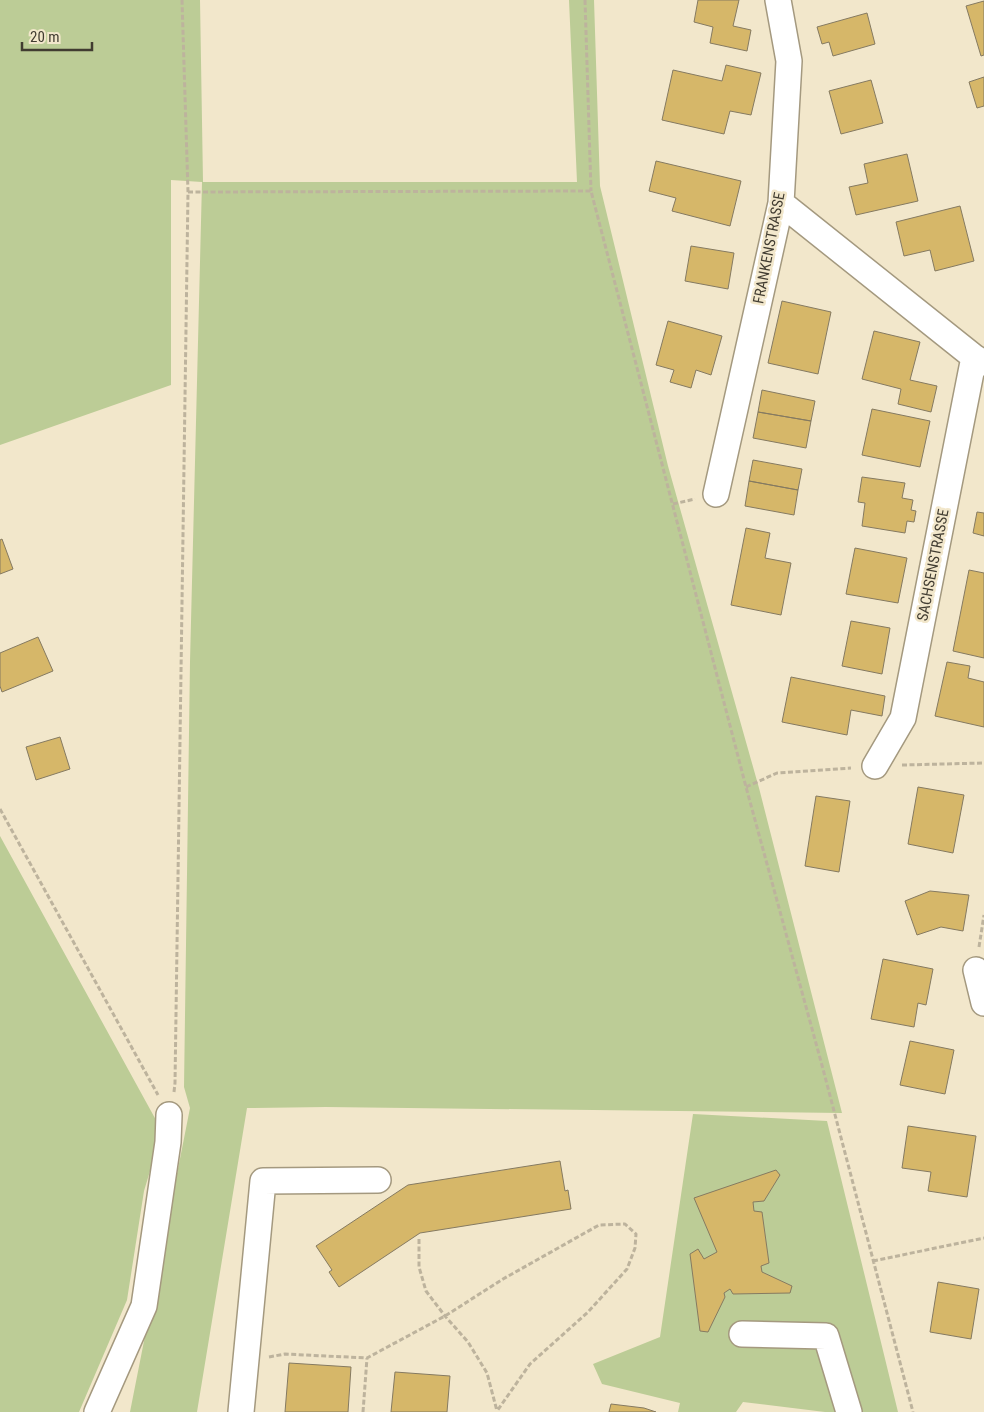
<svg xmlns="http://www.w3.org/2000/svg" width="984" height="1412" viewBox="0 0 984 1412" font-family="'Roboto Condensed',sans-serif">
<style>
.green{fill:#bccc96}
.building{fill:#d6b769;stroke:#857a61}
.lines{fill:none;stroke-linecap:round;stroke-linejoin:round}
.minor-casing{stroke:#a4997f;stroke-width:28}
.path{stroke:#bdb39d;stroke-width:3;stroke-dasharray:5 2.5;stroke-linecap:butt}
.minor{stroke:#fff;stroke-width:25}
.labels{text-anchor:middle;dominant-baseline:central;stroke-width:5;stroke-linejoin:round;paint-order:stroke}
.street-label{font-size:15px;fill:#413c31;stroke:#f2e7cb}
</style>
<rect width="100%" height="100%" fill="#f2e7cb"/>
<path class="green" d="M0,0H200L203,182H577L569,0H594L600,186L668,466L759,788L842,1113L326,1107L247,1108L197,1412H130L190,1108L184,1087L190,662L202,182L171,180V385L0,445Z
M0,836L162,1131L144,1191L127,1300L79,1412H0Z
M693,1114L827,1121L898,1412H825L743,1402L736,1412H678L680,1403L602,1384L593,1364L660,1337Z"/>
<path class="building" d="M698,0H739L733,26L751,30L747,51L710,43L713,27L694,22Z
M984,1V55L981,56L966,6Z
M867,13L875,44L833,56L829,42L822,44L817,27Z
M726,65L761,73L751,115L730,111L724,134L662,120L673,70L722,81Z
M984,77V106L977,108L969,82Z
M871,80L883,123L841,134L829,91Z
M907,154L918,201L856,215L849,187L868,183L864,164Z
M656,161L741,181L730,226L672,211L676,198L649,191Z
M960,206L974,261L935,271L930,250L904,256L896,222Z
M691,246L734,253L728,289L685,281Z
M782,301L831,312L818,374L768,363Z
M668,321L722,336L711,375L696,370L691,388L670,382L674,370L656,365Z
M874,331L920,342L910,380L937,386L931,412L898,404L901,389L862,379Z
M762,390L815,401L811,421L758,412Z
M872,409L930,421L920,467L862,455Z
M758,412L811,421L806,448L753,438Z
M753,460L802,469L798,490L749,481Z
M862,477L905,483L902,498L913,500L911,510L916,511L914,522L907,521L905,533L862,526L865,503L858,502Z
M749,481L798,490L794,515L745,506Z
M977,512L984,513V536L973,533Z
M746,528L770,533L765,558L791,563L781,615L731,605Z
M2,539L13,569L0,574V540Z
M855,548L907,558L898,603L846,594Z
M969,570L984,573V658L953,651Z
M851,621L890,628L882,674L842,666Z
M38,637L53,671L2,692L0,686V653Z
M947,662L970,666L968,678L984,682V727L935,716Z
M791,677L885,696L882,716L851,710L847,735L782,722Z
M60,737L70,769L36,780L26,747Z
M918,787L964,795L953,853L908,844Z
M816,796L850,801L839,872L805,866Z
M930,891L969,895L963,931L941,927L917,935L905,901Z
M883,959L933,969L926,1005L918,1003L914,1027L871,1019Z
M910,1041L954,1050L945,1094L900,1085Z
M908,1126L976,1136L967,1197L928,1191L931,1172L902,1168Z
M560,1161L565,1191L568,1190L571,1209L420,1233L339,1287L329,1272L332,1270L316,1246L408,1185Z
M776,1170L780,1175L764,1201L753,1202L754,1211L762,1212L769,1263L761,1266L762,1272L792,1286L790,1293L733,1294L730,1289L724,1293L725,1297L708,1332L700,1331L690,1254L698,1249L704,1259L717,1252L694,1198Z
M938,1282L979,1289L971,1339L930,1332Z
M289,1363L351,1367L348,1412H285Z
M395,1372L450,1376L447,1412H391Z
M611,1404L644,1408L656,1412H609Z"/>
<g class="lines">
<g class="minor-casing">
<path id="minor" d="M781,203L974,357L984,363
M716,494L781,203L789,61L778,0
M875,766L903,718L974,357
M976,970L984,1003
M742,1334L826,1336L849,1412
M97,1412L144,1306L168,1142L169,1115
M241,1412L263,1181L378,1180"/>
</g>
<path class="path" d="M585,0L591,191
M188,192L591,191L746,787L823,1069L913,1412
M673,504L695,499
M902,765L984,763
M746,787L777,773L851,768
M0,809L158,1095
M979,947L984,915
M174,1092L175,1083L188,192L182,0
M419,1239V1267L426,1291L445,1316L468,1342L487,1373L497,1411
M873,1261L984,1238
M269,1357L285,1354L367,1358L445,1316L503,1279L599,1225L625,1224L636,1234L635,1248L627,1269L588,1312L530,1364L497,1411
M363,1412L367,1358"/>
<use href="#minor" class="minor"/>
</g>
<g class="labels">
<g class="street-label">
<text transform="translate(769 248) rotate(-79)">FRANKENSTRASSE</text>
<text transform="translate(933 565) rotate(-79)">SACHSENSTRASSE</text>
</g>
</g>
<path d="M22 42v8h70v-8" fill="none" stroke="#413c31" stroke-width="2.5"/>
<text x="30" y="42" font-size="15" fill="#413c31" stroke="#f2e7cb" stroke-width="4" paint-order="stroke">20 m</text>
</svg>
